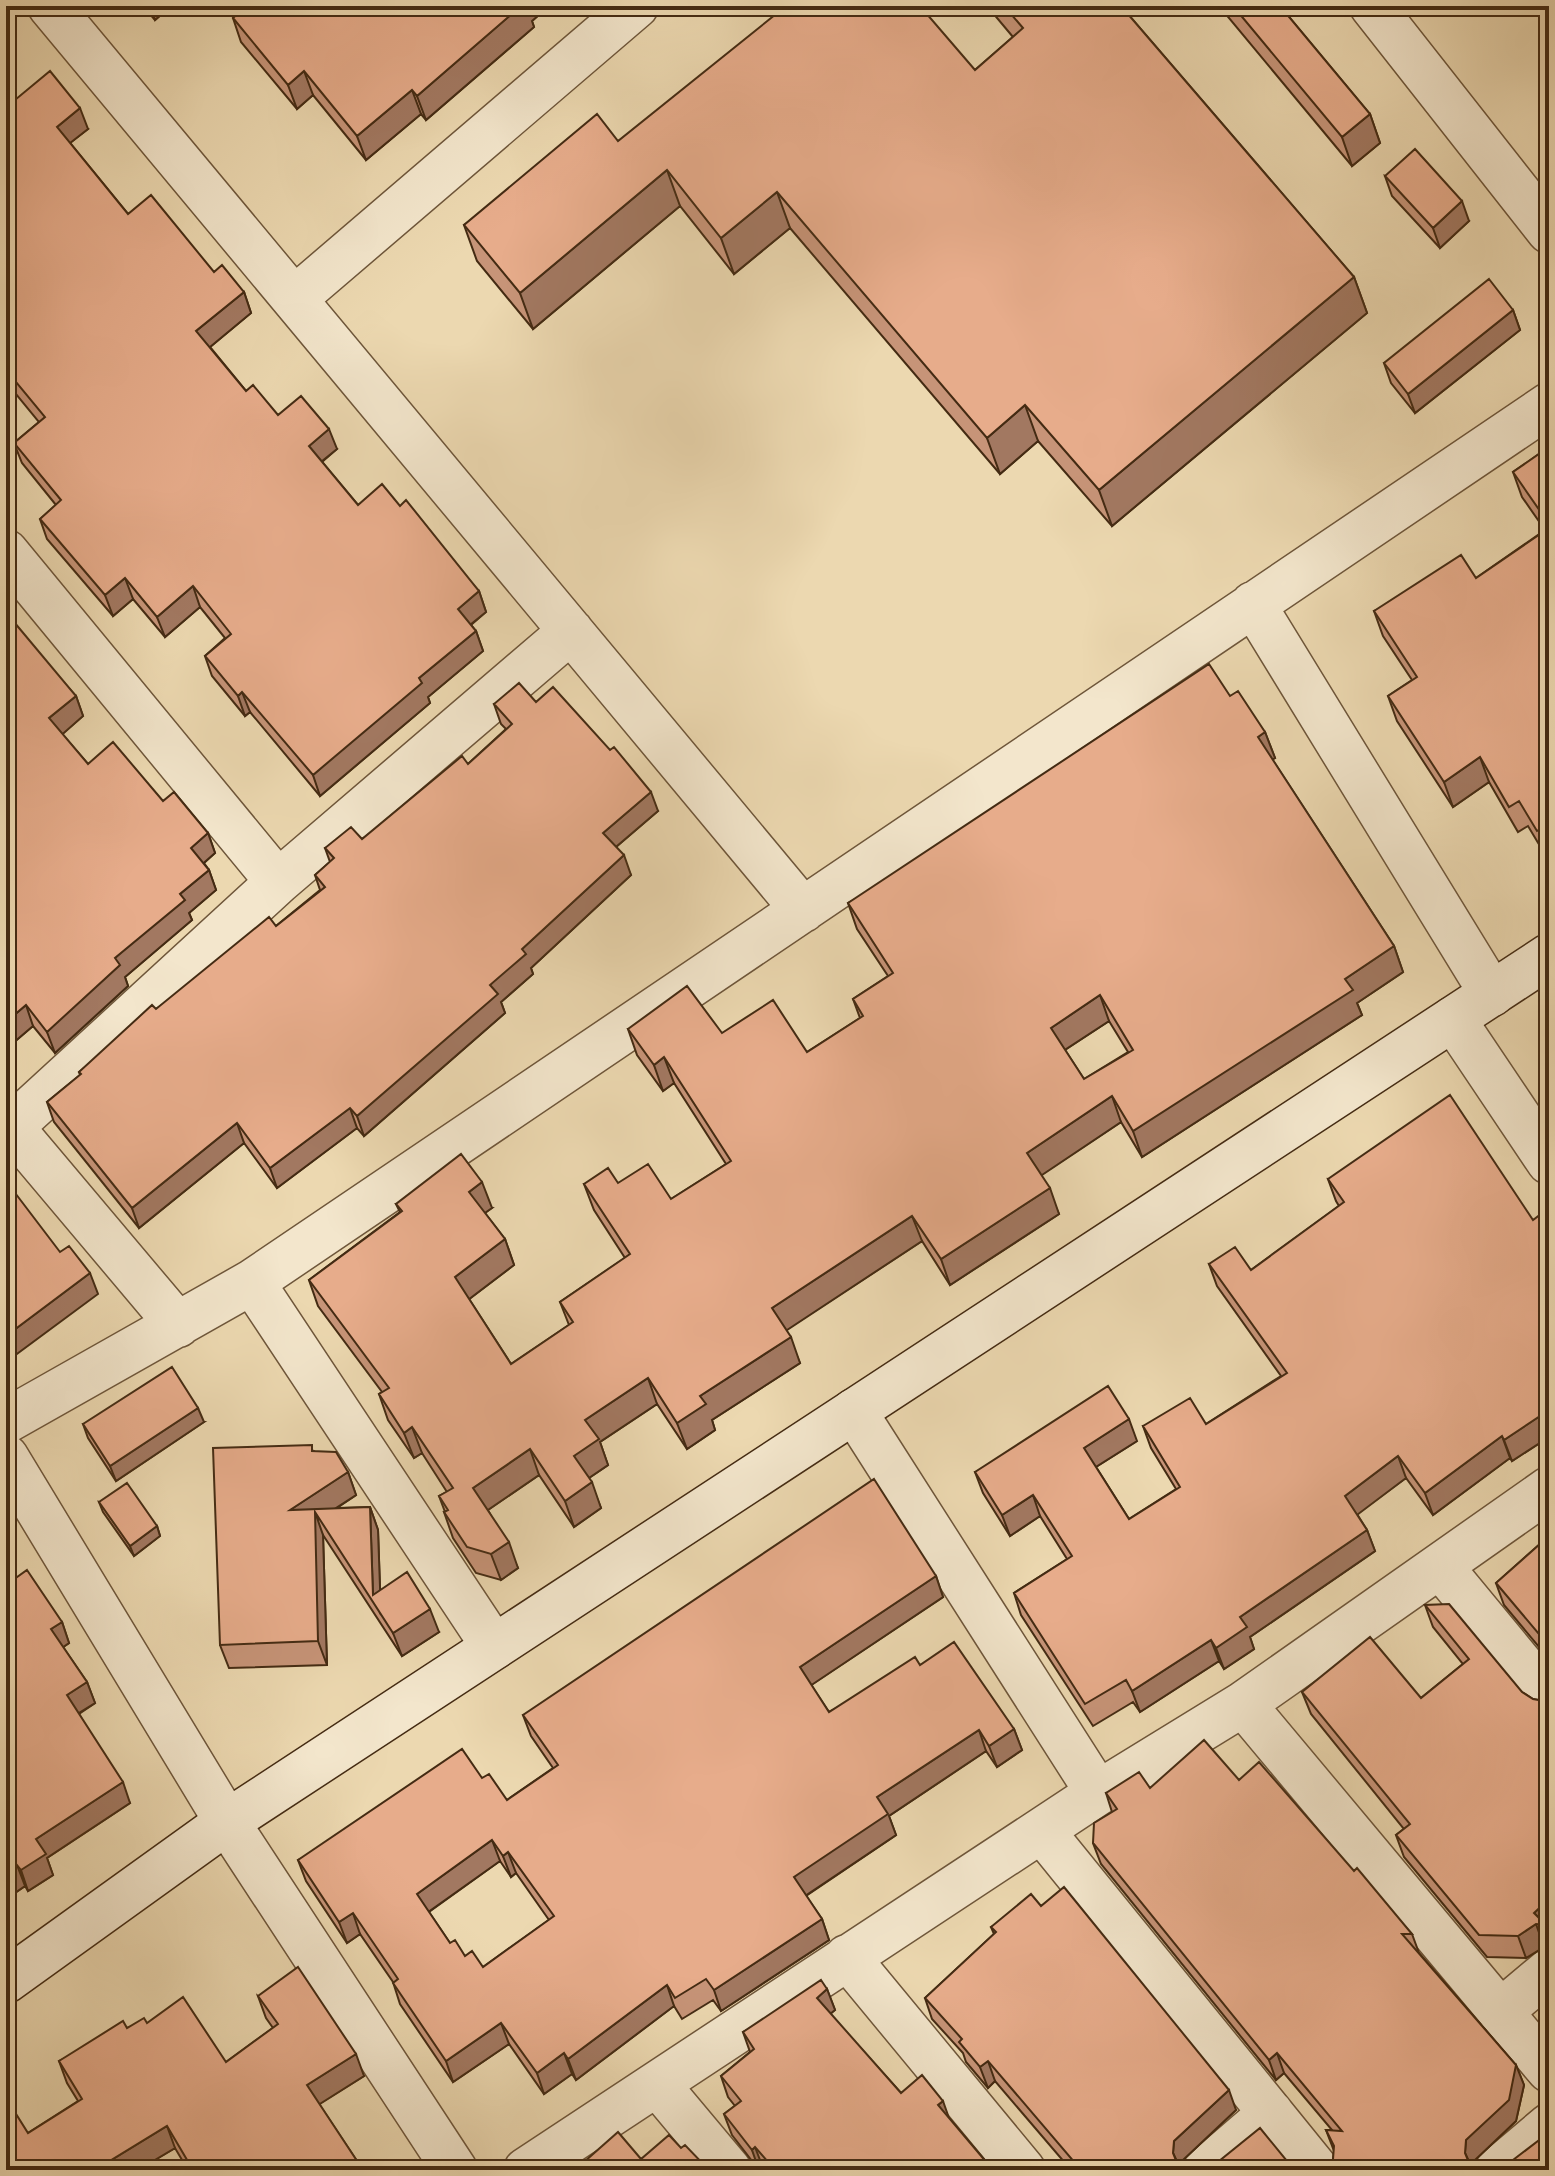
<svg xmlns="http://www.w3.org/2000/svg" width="1555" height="2176" viewBox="0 0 1555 2176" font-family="'IM FELL French Canon',serif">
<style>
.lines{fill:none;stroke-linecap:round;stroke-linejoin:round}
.street-casing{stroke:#6e563a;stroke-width:47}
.secondary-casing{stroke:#442b13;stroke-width:47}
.street{stroke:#f3e6cc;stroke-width:44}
.secondary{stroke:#f3e6cc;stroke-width:44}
.wall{fill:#c79478;stroke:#442b13;stroke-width:2;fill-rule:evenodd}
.shaded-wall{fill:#a27861;stroke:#442b13;stroke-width:2}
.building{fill:#e7ac8b;stroke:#442b13;stroke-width:2;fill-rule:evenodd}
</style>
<rect width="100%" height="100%" fill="#ecd8b0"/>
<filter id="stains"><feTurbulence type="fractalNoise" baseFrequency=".0025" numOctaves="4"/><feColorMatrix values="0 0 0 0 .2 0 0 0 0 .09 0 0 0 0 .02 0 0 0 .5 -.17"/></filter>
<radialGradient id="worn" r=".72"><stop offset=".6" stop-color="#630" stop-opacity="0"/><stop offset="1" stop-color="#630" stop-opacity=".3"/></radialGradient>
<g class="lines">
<g class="street-casing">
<path id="street" d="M50,6L803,910
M1372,6L1549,231
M294,299L636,6
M6,552L278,882
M1253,604L1492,994
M1453,1019L1549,1162
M6,1121L178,1325
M11,1127L278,882L571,631
M252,1282L494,1647
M854,1411L1098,1793
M6,1421L252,1282L1549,405
M6,1457L227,1822L455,2170
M1440,1566L1549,1698
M1243,1704L1549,2070
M1042,1831L1317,2170
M847,1957L1023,2170
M1500,2012L1549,1971
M657,2084L729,2170
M526,2170L1098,1793L1243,1704L1549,1489
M1205,2170L1271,2113
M1497,2170L1549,2126"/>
</g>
<g class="secondary-casing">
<path id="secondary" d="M6,1981L227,1822L1549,956"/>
</g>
<use href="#street" class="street"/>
<use href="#secondary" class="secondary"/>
</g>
<path class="wall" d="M143,6H171L155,20Z
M239,6H549L532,21L534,27L426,120L421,114L366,160L313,95L297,109L241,42L233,18L242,9Z
M987,6H1121L1354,277L1367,313L1112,526L1038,441L1000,474L790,228L734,274L680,206L533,329L477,261L464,225L618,141L975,70L1013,37Z
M1219,6H1280L1370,114L1380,143L1352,166Z
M6,91L15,100L88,129L70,143L128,214L244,292L251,313L210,347L246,391L278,415L337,449L322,462L358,505L400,506L479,591L486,612L471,625L476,631L483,651L428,697L430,703L320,796L250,712L245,716L212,676L205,656L225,638L200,607L165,637L133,599L113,616L47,539L40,519L56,505L22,463L14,443L39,422L6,382Z
M1385,176L1469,221L1440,248L1392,196Z
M1513,310L1520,330L1415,413L1391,383L1384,363Z
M1549,447V854L1546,856L1528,826L1518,832L1489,782L1453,807L1397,721L1388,696L1412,680L1383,636L1374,611L1476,578L1545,530L1522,497L1513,472Z
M6,618L76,696L83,716L62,734L88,764L163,801L208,833L215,853L204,863L209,870L216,890L189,913L192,920L125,977L128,986L55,1053L33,1026L6,1049Z
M1230,696L1265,732L1275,758L1272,759L1394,946L1403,972L1357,1003L1362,1015L1142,1157L1121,1122L1041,1175L1059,1214L950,1285L922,1241L786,1330L800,1363L712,1420L715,1430L687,1449L657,1404L600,1442L608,1465L589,1478L601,1508L574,1527L539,1475L488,1510L518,1568L501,1580L476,1573L453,1538L444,1512H445L439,1496L447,1492L422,1453L414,1458L388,1420L379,1394L382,1392L318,1306L309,1280L400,1212L396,1204L492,1208L485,1213L505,1239L514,1265L469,1299L511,1364L569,1325L560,1302L625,1258L594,1210L584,1184L618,1183L671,1199L726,1164L674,1083L663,1091L637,1055L628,1029L722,1033L807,1052L860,1018L853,999L888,976L857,929L848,903ZM1109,1021L1128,1052L1084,1079L1065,1050Z
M536,702L658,811L616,847L631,875L531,968L533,974L501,1002L505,1013L364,1136L357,1128L277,1188L244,1143L139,1228L54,1122L47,1102L80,1075L79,1072L156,1009L276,926L320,890L315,875L330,862L325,848L362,839L468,764L506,729L501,724L494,704Z
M1328,1179L1533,1220L1549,1226V1437L1512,1461L1510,1458L1433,1515L1406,1478L1357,1514L1367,1530L1375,1551L1250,1637L1254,1649L1224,1669L1219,1661L1140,1712L1133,1702L1093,1726L1021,1615L1014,1593L1067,1559L1040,1516L1010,1536L983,1493L975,1472L1137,1441L1096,1467L1129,1519L1176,1489L1151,1448L1143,1426L1206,1424L1281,1376L1217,1286L1209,1264L1251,1270L1339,1206L1336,1201Z
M204,1422L116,1481L88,1438L83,1424Z
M314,1451L348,1472L356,1495L337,1508L370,1507L378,1530L380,1590L439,1632L402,1656L323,1535L327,1665L229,1668L220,1645Z
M99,1502L157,1526L160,1536L134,1556L103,1512Z
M1549,1536V1659L1504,1605L1496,1583Z
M936,1576L943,1597L811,1685L829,1712L920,1665L1014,1729L1022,1750L997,1767L986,1751L889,1816L896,1835L806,1896L822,1919L829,1940L721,2011L713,2000L682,2019L674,2006L576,2080L572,2074L544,2094L509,2044L453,2082L400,2004L393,1982L360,1934L347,1943L306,1881L298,1860L482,1778L507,1800L553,1768L531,1736L523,1715ZM500,1861L511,1877L516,1873L549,1920L483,1967L465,1956L450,1943L429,1912Z
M6,1585L62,1622L69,1643L63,1647L87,1682L95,1703L79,1714L130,1803L47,1858L53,1875L28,1891L25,1886L6,1899Z
M1425,1605L1522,1692L1533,1699L1544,1701L1549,1699V1947H1544L1526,1958L1487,1957L1404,1857L1396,1835L1404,1829L1311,1714L1302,1692L1421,1698L1463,1664L1433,1627Z
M1239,1780L1354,1871L1412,1934L1419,1953L1516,2065L1524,2085L1516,2121L1474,2161L1473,2167L1477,2170H1325L1333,2159L1334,2151L1326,2130H1332L1284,2073L1276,2080L1101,1864L1093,1843L1112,1812L1106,1793Z
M1041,1906L1236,2110L1182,2161L1181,2167L1185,2170H1071L995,2081L988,2088L966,2062L963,2053L932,2019L925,1998L994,1934L991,1927Z
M827,1989L835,2010L830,2014L901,2093L950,2119L993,2170H765L763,2168L759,2170L732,2135L724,2114L735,2106L728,2097L721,2076L750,2052L743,2032Z
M258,1996L364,2076L319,2104L363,2170H188L175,2148L138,2170H6L28,2133L78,2101L67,2083L59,2061L127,2028L147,2023L226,2062L273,2028L266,2018Z"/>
<path class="shaded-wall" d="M150,6H171L155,20Z
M521,6H549L532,21L534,27L426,120L417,96Z
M304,71L313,95L297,109L288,85Z
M412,90L421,114L366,160L357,136Z
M80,108L88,129L65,147L57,127Z
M1370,114L1380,143L1352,166L1342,137Z
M667,170L680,206L533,329L520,293Z
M777,192L790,228L734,274L721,238Z
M1462,201L1469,221L1440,248L1433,228Z
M1354,277L1367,313L1112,526L1099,490Z
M244,292L251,313L204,352L196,331Z
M1513,310L1520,330L1415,413L1408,394Z
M1025,405L1038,441L1000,474L987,438Z
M329,429L337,449L316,466L309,446Z
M125,578L133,599L113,616L105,595Z
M193,586L200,607L165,637L157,617Z
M479,591L486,612L465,629L458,609Z
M476,631L483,651L428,697L430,703L320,796L313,775L419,678Z
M242,692L250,712L245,716L238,696Z
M76,696L83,716L57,739L49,718Z
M1265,732L1275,758L1267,763L1258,737Z
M1480,757L1489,782L1453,807L1444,782Z
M651,792L658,811L610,852L603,833Z
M208,833L215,853L198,868L191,848Z
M624,855L631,875L531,968L533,974L501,1002L505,1013L364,1136L357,1116L490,985L522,949Z
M209,870L216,890L189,913L192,920L125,977L128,986L55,1053L47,1032L115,958L180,894Z
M1394,946L1403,972L1357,1003L1362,1015L1142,1157L1133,1131L1345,979Z
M1100,995L1109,1021L1060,1053L1051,1028Z
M26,1005L33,1026L6,1049V1022Z
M664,1057L674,1083L663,1091L654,1065Z
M1112,1096L1121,1122L1036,1179L1027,1153Z
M350,1108L357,1128L277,1188L270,1168Z
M237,1123L244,1143L139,1228L132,1208Z
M6,1163L12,1181L6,1186Z
M482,1182L492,1208L479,1217L469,1192Z
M1050,1188L1059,1214L950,1285L941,1259Z
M912,1216L922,1241L781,1334L772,1308Z
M505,1239L514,1265L464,1303L455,1277Z
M90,1273L98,1294L6,1362V1336Z
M791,1337L800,1363L712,1420L715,1430L687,1449L677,1423L700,1396Z
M648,1378L657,1404L600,1442L608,1465L583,1482L574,1456L585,1420Z
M198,1408L204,1422L116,1481L110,1466Z
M1549,1410V1437L1512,1461L1504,1440Z
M1129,1419L1137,1441L1091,1470L1084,1448Z
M412,1427L422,1453L414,1458L404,1433Z
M1502,1436L1510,1458L1433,1515L1425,1493Z
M530,1449L539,1475L482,1514L473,1488Z
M1398,1456L1406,1478L1353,1518L1345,1496Z
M348,1472L356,1495L319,1519L315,1512L323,1535L327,1665L318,1641L290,1510Z
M592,1482L601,1508L574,1527L565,1501Z
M1033,1495L1040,1516L1010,1536L1002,1515Z
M370,1507L378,1530L381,1615L373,1595Z
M157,1526L160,1536L134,1556L130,1546Z
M1367,1530L1375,1551L1250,1637L1254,1649L1224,1669L1216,1648L1240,1617Z
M509,1542L518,1568L501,1580L491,1554Z
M936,1576L943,1597L807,1688L800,1667Z
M430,1609L439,1632L402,1656L393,1633Z
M62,1622L69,1643L59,1650L51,1629Z
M1211,1640L1219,1661L1140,1712L1132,1691Z
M87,1682L95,1703L74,1716L67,1695Z
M1014,1729L1022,1750L997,1767L989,1746Z
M979,1730L986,1751L889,1816L896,1835L802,1898L794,1877L877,1797Z
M123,1782L130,1803L47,1858L53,1875L28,1891L21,1870L36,1839Z
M492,1840L500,1861L424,1915L417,1894Z
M508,1852L516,1873L511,1877L503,1856Z
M17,1865L25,1886L6,1899V1873Z
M1549,1899V1929L1548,1930L1546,1925L1534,1913Z
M353,1913L360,1934L347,1943L339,1922Z
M822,1919L829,1940L721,2011L714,1990Z
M1536,1924L1544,1947L1526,1958L1518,1936Z
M667,1985L674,2006L576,2080L568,2059Z
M827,1989L835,2010L824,2019L817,1998Z
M501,2023L509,2044L453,2082L446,2061Z
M564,2053L572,2074L544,2094L537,2073Z
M1277,2053L1284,2073L1276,2080L1269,2060Z
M356,2054L364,2076L315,2107L307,2085Z
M988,2061L995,2081L988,2088L980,2067Z
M1516,2065L1524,2085L1516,2121L1474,2161L1473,2170L1465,2153L1466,2140Z
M1229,2090L1236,2110L1182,2161L1181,2170L1173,2153L1174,2141Z
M943,2101L950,2121L938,2105Z
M167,2126L175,2148L138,2170H101L100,2167Z
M755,2147L763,2168L760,2170H759L752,2150Z"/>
<path class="building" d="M246,6H521L417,96L412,90L357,136L304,71L288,85L233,18Z
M786,6H920L975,70L1023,28L1004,6H1121L1354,277L1099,490L1025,405L987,438L777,192L721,238L667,170L520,293L464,225L597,114L618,141Z
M1233,6H1280L1370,114L1342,137Z
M50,71L80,108L57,127L128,214L151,195L214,272L222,265L244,292L196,331L246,391L253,385L278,415L301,396L329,429L309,446L358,505L382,484L400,506L406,500L479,591L458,609L476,631L419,678L422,683L313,775L242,692L238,696L205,656L231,634L193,586L157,617L125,578L105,595L40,519L61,500L14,443L45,417L6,370V91L15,100Z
M1415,149L1462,201L1433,228L1385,176Z
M1489,279L1513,310L1408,394L1384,363Z
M1549,447V524L1513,472Z
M1549,528V824L1537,831L1519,801L1509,807L1480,757L1444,782L1388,696L1417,677L1374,611L1461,555L1476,578Z
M9,616L76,696L49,718L88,764L113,742L163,801L174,792L208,833L191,848L209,870L180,894L185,900L115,958L120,965L47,1032L26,1005L6,1022V618Z
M1209,664L1230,696L1238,691L1265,732L1258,737L1394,946L1345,979L1353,990L1133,1131L1112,1096L1027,1153L1050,1188L941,1259L912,1216L772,1308L791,1337L700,1396L706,1404L677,1423L648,1378L585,1420L599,1439L574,1456L592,1482L565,1501L530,1449L473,1488L509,1542L491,1554L467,1547L444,1512L448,1510L439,1496L453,1488L412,1427L404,1433L379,1394L389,1388L309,1280L402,1211L396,1204L461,1154L482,1182L469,1192L505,1239L455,1277L511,1364L573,1322L560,1302L630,1254L584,1184L608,1168L618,1183L648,1164L671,1199L731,1161L664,1057L654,1065L628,1029L687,986L722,1033L773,1000L807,1052L863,1016L853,999L893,973L848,903ZM1100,995L1133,1050L1084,1079L1051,1028Z
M519,683L536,702L553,687L610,750L614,747L651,792L603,833L624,855L522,949L526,954L490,985L498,994L357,1116L350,1108L270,1168L237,1123L132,1208L47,1102L81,1074L79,1072L152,1005L156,1009L269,917L276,926L325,887L315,875L334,858L325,848L351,827L362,839L462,756L468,764L512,724L494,704Z
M1450,1095L1533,1220L1541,1214L1549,1226V1410L1504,1440L1502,1436L1425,1493L1398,1456L1345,1496L1367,1530L1240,1617L1247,1627L1216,1648L1211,1640L1132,1691L1126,1680L1085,1704L1014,1593L1072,1556L1033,1495L1002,1515L975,1472L1108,1386L1129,1419L1084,1448L1129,1519L1180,1487L1143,1426L1190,1398L1206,1424L1287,1373L1209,1264L1235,1247L1251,1270L1344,1202L1328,1179Z
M6,1181L60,1252L69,1246L90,1273L6,1336Z
M172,1367L198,1408L110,1466L83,1424Z
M312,1445V1451L336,1452L348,1472L290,1510L370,1507L373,1595L407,1572L430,1609L393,1633L315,1512L318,1641L220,1645L213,1448Z
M874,1479L936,1576L800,1667L829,1712L915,1657L920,1665L954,1642L1014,1729L989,1746L979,1730L877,1797L888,1814L794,1877L822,1919L714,1990L706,1979L675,1998L667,1985L568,2059L564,2053L537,2073L501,2023L446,2061L393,1983L398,1979L353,1913L339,1922L298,1860L462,1749L482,1778L489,1774L507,1800L558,1765L523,1715ZM492,1840L503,1856L508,1852L554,1916L483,1967L472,1951L465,1956L455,1940L450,1943L417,1894Z
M127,1483L157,1526L130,1546L99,1502Z
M1549,1536V1646L1496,1583Z
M27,1570L62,1622L51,1629L87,1682L67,1695L123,1782L36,1839L46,1854L21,1870L17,1865L6,1873V1585Z
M1449,1604L1522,1692L1533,1699L1544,1701L1549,1699V1899L1534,1913L1546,1925L1536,1924L1518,1936L1479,1935L1396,1835L1410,1824L1302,1692L1370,1637L1421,1698L1469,1659L1425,1605Z
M1204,1740L1239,1780L1259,1762L1354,1871L1357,1868L1412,1934H1402L1516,2065L1509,2100L1466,2140L1465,2153L1470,2165L1477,2170L1325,2169L1333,2159L1334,2146L1326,2130L1342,2131L1277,2053L1269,2060L1093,1843L1094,1823L1117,1809L1106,1793L1139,1772L1150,1788Z
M1064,1887L1229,2090L1174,2141L1173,2153L1178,2165L1185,2170H1081L988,2061L980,2067L959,2042L962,2039L925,1998L996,1932L991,1927L1031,1894L1041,1906Z
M298,1967L356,2054L307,2085L363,2170H193L167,2126L100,2167L101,2170H6V2098L28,2133L82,2099L59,2061L123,2021L127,2028L144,2018L147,2023L183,1997L226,2062L278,2024L258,1996Z
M821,1980L827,1989L817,1998L901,2093L922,2075L943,2101L938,2105L993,2170H775L755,2147L752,2150L724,2114L741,2101L721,2076L754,2049L743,2032Z
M1260,2128L1291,2166L1297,2170H1208Z
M618,2132L641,2159L669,2135L681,2148L685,2145L708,2169L575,2170Z
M1549,2133V2170H1500L1547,2134Z"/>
<rect width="1555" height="2176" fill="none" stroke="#ecd8b0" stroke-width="32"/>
<rect x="8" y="8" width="1539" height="2160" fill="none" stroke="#442b13" stroke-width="4"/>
<rect x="16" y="16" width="1523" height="2144" fill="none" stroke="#442b13" stroke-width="2"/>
<rect width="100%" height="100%" filter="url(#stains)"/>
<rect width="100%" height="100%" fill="url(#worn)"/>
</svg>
